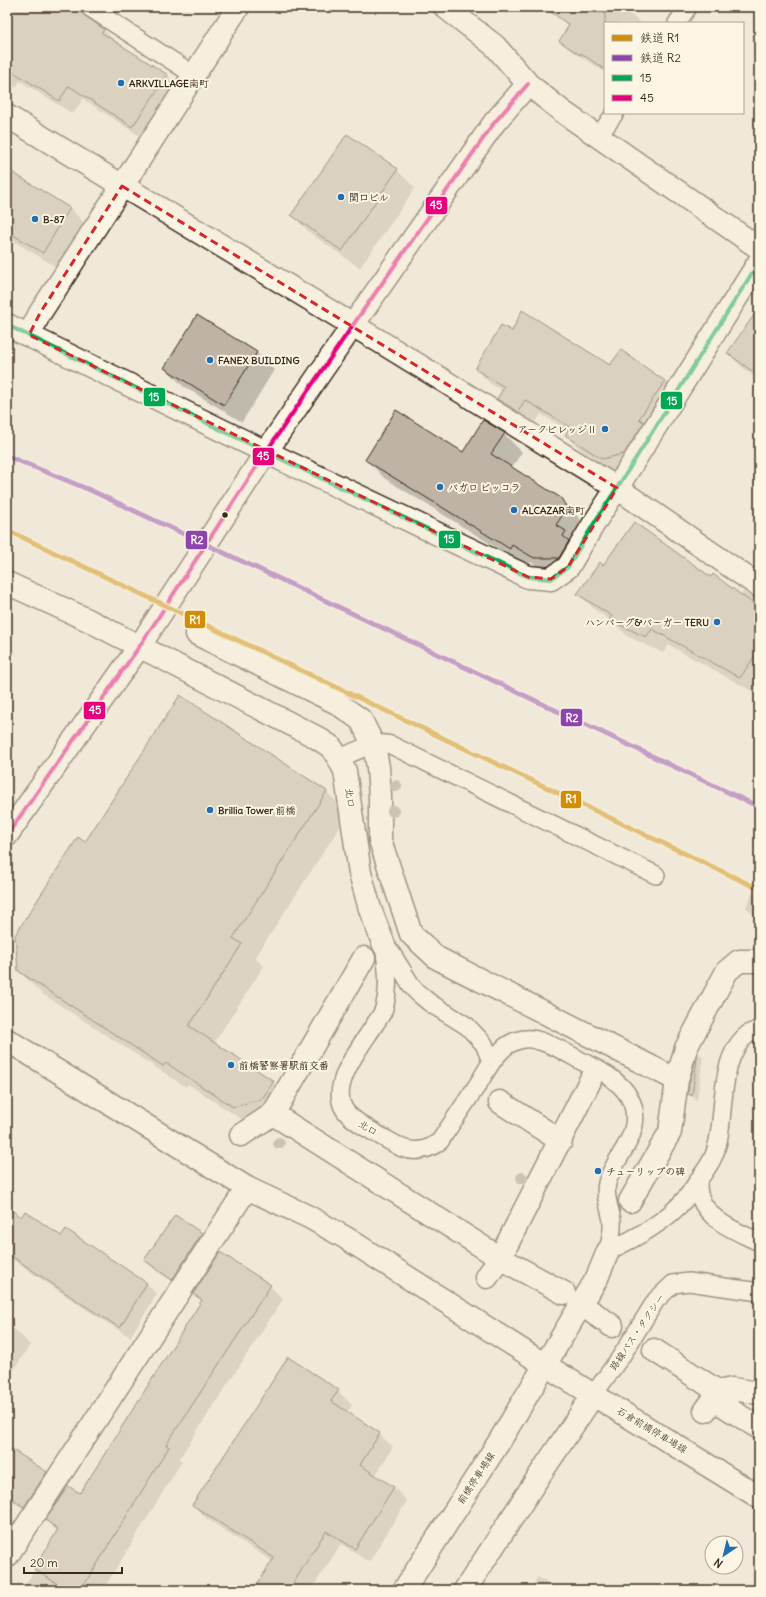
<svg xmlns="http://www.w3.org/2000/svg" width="766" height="1597" viewBox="0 0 766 1597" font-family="Delius,'Klee One',sans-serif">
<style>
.shadow{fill:#0003}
.building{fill:#beb3a4;stroke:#3b2a1e}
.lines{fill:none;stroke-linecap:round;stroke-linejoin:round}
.lane-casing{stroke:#3b2a1e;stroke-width:20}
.street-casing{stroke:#3b2a1e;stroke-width:25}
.secondary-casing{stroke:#3b2a1e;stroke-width:25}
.primary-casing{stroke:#3b2a1e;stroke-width:25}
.lane{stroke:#fcf5e5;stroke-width:17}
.street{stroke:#fcf5e5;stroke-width:22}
.secondary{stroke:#fcf5e5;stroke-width:22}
.primary{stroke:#fcf5e5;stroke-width:22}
.bus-1-casing{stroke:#fcf5e5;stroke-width:7}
.bus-2-casing{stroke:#fcf5e5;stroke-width:7}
.bus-1{stroke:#00a651;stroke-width:4}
.bus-2{stroke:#e5007d;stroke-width:4}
.rail-1-casing{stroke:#fcf5e5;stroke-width:8}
.rail-2-casing{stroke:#fcf5e5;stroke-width:8}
.rail-1{stroke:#d18d06;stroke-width:5}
.rail-2{stroke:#8e44ad;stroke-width:5}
.tree{fill:#a19688}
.marked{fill:none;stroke:#d62828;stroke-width:3;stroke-dasharray:8 5;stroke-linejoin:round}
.poi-dot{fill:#1f6fb2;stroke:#fcf5e5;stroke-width:1.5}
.bus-dot{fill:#3b2a1e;stroke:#fcf5e5;stroke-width:1.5}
.labels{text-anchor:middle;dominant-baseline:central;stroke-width:4;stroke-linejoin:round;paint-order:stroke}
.poi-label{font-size:10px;font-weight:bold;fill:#3b2a1e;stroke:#fcf5e5;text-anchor:start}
.street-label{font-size:10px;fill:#3b2a1e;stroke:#fcf5e5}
.line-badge{stroke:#fcf5e5;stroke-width:1.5}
.badge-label{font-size:11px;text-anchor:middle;font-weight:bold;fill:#fff}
</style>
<rect width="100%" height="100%" fill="#f0e9d9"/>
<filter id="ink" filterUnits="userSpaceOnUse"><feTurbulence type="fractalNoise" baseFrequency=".025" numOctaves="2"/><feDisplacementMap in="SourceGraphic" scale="8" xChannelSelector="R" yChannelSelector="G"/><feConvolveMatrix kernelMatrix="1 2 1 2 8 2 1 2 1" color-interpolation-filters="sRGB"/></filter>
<g filter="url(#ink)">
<path class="shadow" d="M7,7H75L91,21L104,30L117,44L167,76L181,90L146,140L83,99L73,114L20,81L16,88L7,82Z
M561,7H604L614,14L619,7L642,23H605V72L570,50L560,41L569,27L559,17Z
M347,136L397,170L415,188L360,268L310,233L292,215Z
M7,170L70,208L87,226L61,270L7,237Z
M759,309V380L745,370L728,353Z
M512,332L611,366L621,352L665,381L680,396L618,474L581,450L566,435L569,431L541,414L533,426L513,414L498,399L503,391L491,384L476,369Z
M256,352L274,370L242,422L183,386L165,368Z
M504,434L522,452L512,468L560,499L579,518L585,527L581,554L587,560L577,576H553L531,562L528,567L384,478L366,459L463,454Z
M604,566L711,578L741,596L743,591L759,599V691L757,694L669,645L663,653L627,636L613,622L595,610L579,594Z
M180,697L327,792L348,814L255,958L264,966L214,1043L273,1082L295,1103L284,1120L255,1128L188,1084L186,1087L41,993L19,971L85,843Z
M759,880V921L746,907Z
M759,947V954L753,949Z
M699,1053L703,1057L697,1100L689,1094L690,1083Z
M7,1208L21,1218L61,1237L66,1230L147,1284L157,1294L130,1337L90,1312L7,1256Z
M175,1216L202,1234L212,1244L183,1289L155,1270L145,1260Z
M270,1286L283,1299L179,1459L182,1461L103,1590H22L58,1532L46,1520L80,1495L202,1301L194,1293Z
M7,1325L19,1333L30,1345L7,1380Z
M338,1391L352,1405L347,1413L379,1434L393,1447L375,1476L394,1487L407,1501L369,1562L341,1544L311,1590H254L273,1562L207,1519L193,1505Z
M7,1447L46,1473L58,1484L36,1517L7,1498Z
M538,1577L556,1590H529Z"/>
<path class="building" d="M7,7H77L84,15L104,29L102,33L168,75L132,127L69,86L59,101L7,68Z
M544,7H605V70L581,53L580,55L559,41L569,25Z
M347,134L398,169L342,251L291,215Z
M7,169L70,208L43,253L7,231Z
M759,308V376L727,353Z
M522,310L610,365L621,350L665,381L639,419L644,422L624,454L602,459L565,435L570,427L525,400L518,412L497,399L504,387L475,369L501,325L512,331Z
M197,315L257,352L224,405L164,368Z
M396,410L463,452L483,420L505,433L491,454L561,498L567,508L556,525L566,531L563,536L569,541L559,558H534L512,545L510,549L365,460Z
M634,522L711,577L713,574L759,608V650L740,678L652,629L646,637L609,620L612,616L577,594L600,562L603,565Z
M180,695L327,791L233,938L242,944L189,1026L274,1081L262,1099L233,1107L166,1063L163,1066L18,971L15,935L78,837L85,842Z
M698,1051L692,1096L688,1094L689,1083Z
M7,1207L21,1217L25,1211L61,1236L66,1229L147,1283L120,1328L79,1302L7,1253Z
M175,1215L202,1233L172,1280L144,1260Z
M220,1252L271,1285L166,1445L169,1447L81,1590H67L34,1569L58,1529L45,1520L68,1486L80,1493L202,1300L193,1294Z
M288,1357L339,1390L331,1401L380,1433L360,1465L394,1487L355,1549L326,1531L289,1590H253L274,1558L192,1505Z
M7,1446L47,1472L24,1507L7,1495Z"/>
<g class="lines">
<g class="lane-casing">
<path id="lane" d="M89,7L194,75
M677,23L688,7
M598,137L615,113
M339,759C353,752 376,740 391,745L656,875
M384,945C387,966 390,987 384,1008C383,1014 378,1019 375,1024C362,1045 329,1084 344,1109C352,1123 387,1139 402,1148C415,1153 429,1150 440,1141C453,1121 467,1101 480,1081C487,1069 493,1058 503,1049C510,1042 521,1038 531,1039C551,1042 571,1056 589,1065C608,1074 630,1088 634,1110C639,1139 614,1157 607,1183C604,1197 610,1207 612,1221C613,1231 610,1241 608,1251
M384,945L392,954L413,988L419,994L430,1003L467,1026L484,1044L491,1061
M698,1181C698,1186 698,1192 700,1197C708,1221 738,1232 759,1242
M608,1251C636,1238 666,1222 686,1198C691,1192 695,1185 700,1178C705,1171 711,1163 714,1155C728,1120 715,1060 748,1034C751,1032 756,1031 759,1029
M594,1394L622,1355L656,1300L673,1284L689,1282L759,1292"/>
</g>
<g class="street-casing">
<path id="street" d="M7,325L266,452L528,577L551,579L568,567L596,520L617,488L759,262
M29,335L40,313L238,7
M617,488L759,586
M197,634L337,703L361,720L374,746L378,767L380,797V840L411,934L437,958L677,1080
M500,1102L561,1141
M273,1114L364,958
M241,1135L273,1114L500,1258L564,1293
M630,1201L670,1132L677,1080L686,1048L727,971L739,961H759
M487,1277L500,1258L590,1081
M592,1312L612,1326
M654,1350L719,1392
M713,1399L759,1428
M705,1411L719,1392L732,1389L759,1393
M7,1556L247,1188"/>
</g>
<g class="secondary-casing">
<path id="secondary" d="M445,7L495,46L528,84L563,112L759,248
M7,116L389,347L617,488
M7,583L88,620L316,737L331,747L339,759L345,771L360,873L370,909L384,945
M7,835L139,647L266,452L353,325L494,123L528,84
M7,1040L247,1188L309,1217L346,1238L545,1365L759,1497
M545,1365L597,1278L608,1251"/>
</g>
<g class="primary-casing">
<path id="primary" d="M404,1590L499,1442L545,1365
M465,1590L543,1470L594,1394"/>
</g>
<use href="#lane" class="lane"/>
<use href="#street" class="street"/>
<use href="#secondary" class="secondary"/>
<use href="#primary" class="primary"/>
<g class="bus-1-casing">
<path id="bus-1" d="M7,325L266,452L528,577L551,579L568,567L596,520L617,488L759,262"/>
</g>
<g class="bus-2-casing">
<path id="bus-2" d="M7,835L139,647L266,452L353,325L494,123L528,84"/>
</g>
<use href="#bus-1" class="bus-1"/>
<use href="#bus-2" class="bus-2"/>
<g class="rail-1-casing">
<path id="rail-1" d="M7,530L759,889"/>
</g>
<g class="rail-2-casing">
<path id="rail-2" d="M7,456L90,490L284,581L759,807"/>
</g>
<use href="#rail-1" class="rail-1"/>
<use href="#rail-2" class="rail-2"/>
</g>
<g class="tree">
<circle cx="396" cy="786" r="6"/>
<circle cx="393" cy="811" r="6"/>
<circle cx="279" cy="1143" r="6"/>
<circle cx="522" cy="1178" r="6"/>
</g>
</g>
<path d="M0 0H766V1597H0ZM122,186L617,488L568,567L551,579L528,577L29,335L40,313Z" fill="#f0e9d9" fill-opacity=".55" fill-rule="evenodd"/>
<path class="marked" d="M122,186L617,488L568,567L551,579L528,577L29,335L40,313Z"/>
<g class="poi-dot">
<circle cx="121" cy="83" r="4"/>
<circle cx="341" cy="197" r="4"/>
<circle cx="35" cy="219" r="4"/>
<circle cx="210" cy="360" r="4"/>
<circle cx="605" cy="429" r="4"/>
<circle cx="440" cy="487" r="4"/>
<circle cx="514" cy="510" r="4"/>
<circle cx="717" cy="622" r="4"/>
<circle cx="210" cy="810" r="4"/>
<circle cx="231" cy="1065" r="4"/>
<circle cx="598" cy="1171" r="4"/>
</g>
<circle class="bus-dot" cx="225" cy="515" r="3.5"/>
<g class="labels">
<g class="poi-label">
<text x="129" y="83">ARKVILLAGE南町</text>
<text x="349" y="197">関口ビル</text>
<text x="43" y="219">B-87</text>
<text x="218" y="360">FANEX BUILDING</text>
<text x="597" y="429" text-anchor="end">アークビレッジⅡ</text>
<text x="448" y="487">バガロ ピッコラ</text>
<text x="522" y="510">ALCAZAR南町</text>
<text x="709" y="622" text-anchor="end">ハンバーグ&amp;バーガー TERU</text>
<text x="218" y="810">Brillia Tower 前橋</text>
<text x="239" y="1065">前橋警察署駅前交番</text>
<text x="606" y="1171">チューリップの碑</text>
</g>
<g class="street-label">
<text transform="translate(350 798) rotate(82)">北口</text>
<text transform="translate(368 1128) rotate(32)">北口</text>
<text transform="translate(637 1332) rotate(-56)">路線バス・タクシー</text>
<text transform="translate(652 1430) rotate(31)">石倉前橋停車場線</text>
<text transform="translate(476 1478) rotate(-57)">前橋停車場線</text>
</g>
</g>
<g class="line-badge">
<rect x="425" y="196" width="23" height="19" rx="4" fill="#e5007d"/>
<rect x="143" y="387" width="23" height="20" rx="4" fill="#00a651"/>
<rect x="660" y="391" width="23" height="19" rx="4" fill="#00a651"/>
<rect x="252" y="447" width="23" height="19" rx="4" fill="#e5007d"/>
<rect x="438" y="530" width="23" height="19" rx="4" fill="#00a651"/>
<rect x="185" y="530" width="23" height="20" rx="4" fill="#8e44ad"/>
<rect x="184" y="610" width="22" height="19" rx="4" fill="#d18d06"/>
<rect x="83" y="701" width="23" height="19" rx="4" fill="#e5007d"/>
<rect x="560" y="708" width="23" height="19" rx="4" fill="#8e44ad"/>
<rect x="560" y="790" width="22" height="19" rx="4" fill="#d18d06"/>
</g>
<g class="badge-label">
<text x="436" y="209">45</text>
<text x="154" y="401">15</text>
<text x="672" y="405">15</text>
<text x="263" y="460">45</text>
<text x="449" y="543">15</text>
<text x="197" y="544">R2</text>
<text x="195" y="624">R1</text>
<text x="95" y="714">45</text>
<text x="572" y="722">R2</text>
<text x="571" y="803">R1</text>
</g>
<rect width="766" height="1597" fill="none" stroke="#fcf5e5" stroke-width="24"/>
<rect x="12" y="12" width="742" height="1573" fill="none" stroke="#3b2a1e" stroke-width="1.5" filter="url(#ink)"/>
<rect x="604" y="22" width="140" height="92" fill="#fcf5e5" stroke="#afa495"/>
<rect x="612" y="35" width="20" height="6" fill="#d18d06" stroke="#afa495"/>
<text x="640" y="42" font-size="12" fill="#3b2a1e">鉄道 R1</text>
<rect x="612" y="55" width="20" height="6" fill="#8e44ad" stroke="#afa495"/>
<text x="640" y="62" font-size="12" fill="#3b2a1e">鉄道 R2</text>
<rect x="612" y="75" width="20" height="6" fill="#00a651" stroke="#afa495"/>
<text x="640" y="82" font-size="12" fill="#3b2a1e">15</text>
<rect x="612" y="95" width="20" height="6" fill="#e5007d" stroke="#afa495"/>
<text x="640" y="102" font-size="12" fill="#3b2a1e">45</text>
<g transform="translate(724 1555) rotate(215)"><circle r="19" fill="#fcf5e5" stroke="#afa495"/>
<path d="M0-3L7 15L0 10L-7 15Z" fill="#1f6fb2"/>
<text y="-6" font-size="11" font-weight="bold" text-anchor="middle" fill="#3b2a1e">N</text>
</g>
<path d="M24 1567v6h98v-6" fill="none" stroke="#3b2a1e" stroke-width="2"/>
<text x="30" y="1567" font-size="12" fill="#3b2a1e" stroke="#fcf5e5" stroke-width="3" paint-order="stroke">20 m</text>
</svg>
